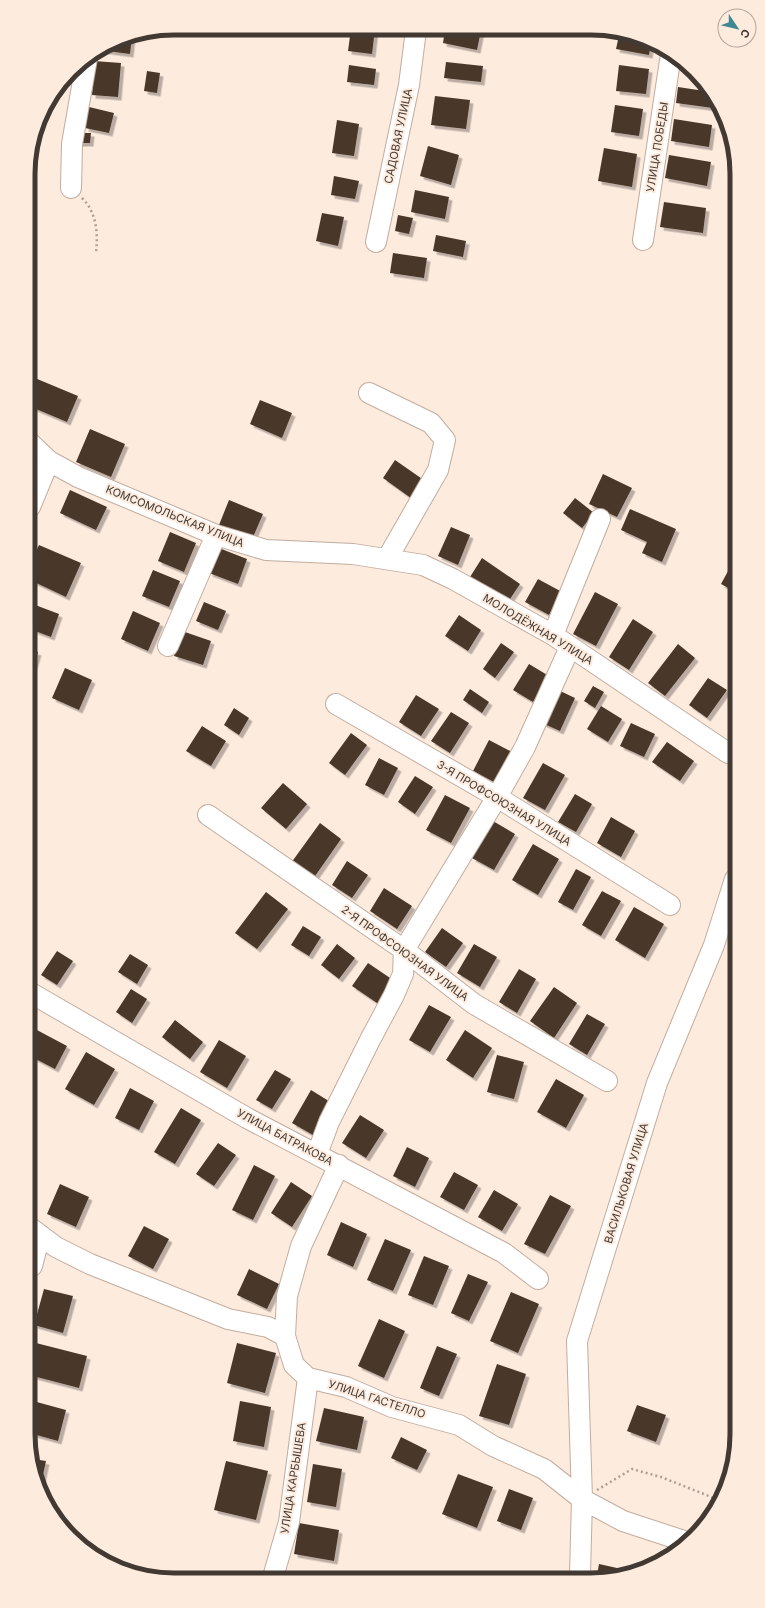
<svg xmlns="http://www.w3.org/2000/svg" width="765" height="1608" viewBox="0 0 765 1608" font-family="Inter,sans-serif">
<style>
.building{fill:#49382b;filter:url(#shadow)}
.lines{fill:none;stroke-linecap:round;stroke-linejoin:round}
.minor-casing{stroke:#c2ad9e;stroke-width:22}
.path{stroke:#ae9f95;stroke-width:2.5;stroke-dasharray:2 3;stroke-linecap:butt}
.minor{stroke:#fff;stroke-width:20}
.labels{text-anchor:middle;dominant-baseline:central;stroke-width:4;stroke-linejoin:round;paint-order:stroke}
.street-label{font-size:11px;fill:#423933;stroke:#fdebde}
.rim{fill:none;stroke:#423933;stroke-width:5}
</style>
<defs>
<filter id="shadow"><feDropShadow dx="3.5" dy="3.5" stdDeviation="0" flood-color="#0004"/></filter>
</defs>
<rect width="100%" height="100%" fill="#fdebde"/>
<path class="building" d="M351,29H375L372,54L348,51Z
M445,30H481L477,50L443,43Z
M620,31L651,42L649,55L616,49Z
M132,36L130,54L100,50L118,39Z
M94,61L121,63L118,97L92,95Z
M446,62L483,66L481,82L444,78Z
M349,65L376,69L374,85L347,82Z
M619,65L649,69L646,94L616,91Z
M147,71L160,73L157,93L144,91Z
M678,87L711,92L714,97L713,108L676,103Z
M435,96L470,100L466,129L431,125Z
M615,105L643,109L639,136L611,132Z
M89,107L114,113L109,133L85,128Z
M674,119L712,125L709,147L671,141Z
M337,120L359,124L354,156L332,153Z
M78,133H91L90,143H78Z
M428,146L459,155L451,185L420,176Z
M604,148L637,154L632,187L598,181Z
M669,155L711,162L707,186L665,178Z
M334,176L359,181L355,199L331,195Z
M415,190L449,197L445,219L411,212Z
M664,202L706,208L703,233L660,227Z
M322,213L344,217L338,246L316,241Z
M398,215L413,218L409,234L395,231Z
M436,235L466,241L463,257L433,251Z
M393,253L427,258L424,278L390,273Z
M30,376L78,396L67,422L29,406Z
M260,400L292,413L282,438L250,424Z
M90,429L125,444L111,477L76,462Z
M395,460L428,483L415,501L383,478Z
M603,474L632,488L617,517L589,504Z
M70,490L107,507L96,530L60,513Z
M575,498L594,513L582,528L563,513Z
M229,500L263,514L250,544L217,530Z
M630,509L676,529L662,562L642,553L647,542L621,530Z
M451,527L470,535L458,565L438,556Z
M170,532L196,543L184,572L158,561Z
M39,545L81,563L66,597L30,580V565Z
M219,548L247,559L238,584L209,573Z
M482,558L520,584L508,602L470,577Z
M733,562L734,591L721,584Z
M153,570L180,581L169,607L142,596Z
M538,579L562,592L549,615L525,602Z
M595,592L618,604L596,646L573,634Z
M204,602L226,611L218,630L196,621Z
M30,603L59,614L51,637L30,629Z
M133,611L160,623L148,651L121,639Z
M459,615L481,630L468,651L445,636Z
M633,619L653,632L629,670L609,657Z
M182,631L211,641L203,665L174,656Z
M501,643L514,652L495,678L483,669Z
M678,644L695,658L665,696L648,683Z
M30,650L38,652L32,672L30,671Z
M529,664L549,676L533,702L513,690Z
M65,668L92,680L79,710L52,698Z
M708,678L727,690L707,718L689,705Z
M593,686L604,692L595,708L584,701Z
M470,689L489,702L482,713L463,700Z
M558,690L575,698L560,731L542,723Z
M416,695L439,709L421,736L399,722Z
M601,706L622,719L608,742L587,729Z
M234,708L249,718L239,735L224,725Z
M451,712L469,723L450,753L431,741Z
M631,723L655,734L644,757L620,746Z
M202,726L226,741L211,766L186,751Z
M351,733L367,745L345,775L329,763Z
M489,740L512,752L496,783L473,771Z
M667,742L694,761L680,781L652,762Z
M379,758L398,768L384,795L365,785Z
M543,763L565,775L545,810L523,798Z
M415,776L433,787L415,814L398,802Z
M283,783L307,804L286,829L261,808Z
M575,794L592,804L576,832L558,822Z
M445,795L470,808L451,843L426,830Z
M611,817L635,831L621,857L597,843Z
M493,821L515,834L494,870L472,858Z
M320,823L341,839L313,879L291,863Z
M533,844L559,859L538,895L512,880Z
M347,861L368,875L352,898L332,885Z
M576,869L591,877L573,910L558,902Z
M384,888L412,906L397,929L370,911Z
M602,891L621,901L601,936L582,925Z
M266,892L288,909L257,949L235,933Z
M634,907L664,924L645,958L615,940Z
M303,926L321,937L309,956L291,945Z
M442,928L463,943L446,967L425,952Z
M337,944L355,958L339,979L321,965Z
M474,944L497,957L480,987L457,973Z
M57,951L73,961L57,985L41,975Z
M130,954L148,965L137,984L118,972Z
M368,963L396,982L380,1005L352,986Z
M519,969L536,979L517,1013L499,1002Z
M554,987L577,1003L554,1038L530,1021Z
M131,989L147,999L132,1023L116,1012Z
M429,1005L451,1017L430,1052L409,1040Z
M587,1014L605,1024L587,1055L569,1044Z
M175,1020L203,1042L190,1059L162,1037Z
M35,1029L67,1046L55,1069L32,1057L31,1036Z
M465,1030L492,1048L473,1078L446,1060Z
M219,1040L246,1056L227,1088L200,1072Z
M86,1052L115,1069L94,1105L65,1089Z
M497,1055L524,1062L514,1099L487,1092Z
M275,1070L291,1079L272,1109L256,1100Z
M556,1079L584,1095L566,1128L537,1112Z
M130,1088L154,1101L139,1130L115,1118Z
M311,1090L332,1103L313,1135L292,1123Z
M181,1108L201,1120L175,1164L154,1152Z
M360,1115L384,1130L366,1158L342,1143Z
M218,1143L236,1155L214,1186L196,1174Z
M407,1147L429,1158L415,1187L393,1176Z
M254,1165L275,1176L253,1220L232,1210Z
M454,1172L478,1185L464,1210L440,1197Z
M291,1182L312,1196L292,1227L271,1213Z
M60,1184L89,1197L76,1227L47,1214Z
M494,1190L518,1204L502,1231L478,1217Z
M550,1195L571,1206L545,1254L524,1244Z
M341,1222L367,1234L353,1267L327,1255Z
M144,1226L169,1239L153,1269L128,1256Z
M385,1239L411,1250L393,1291L367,1280Z
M424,1256L449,1266L433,1305L408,1295Z
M249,1269L279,1284L267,1309L237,1295Z
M468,1274L488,1282L469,1321L451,1313Z
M44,1289L73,1296L63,1333L34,1325Z
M511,1292L539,1304L518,1353L490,1341Z
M379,1319L405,1331L384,1378L358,1366Z
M36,1343L87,1356L79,1388L33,1376V1357Z
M237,1343L276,1353L265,1393L227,1383Z
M437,1346L457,1354L439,1396L420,1388Z
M497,1364L526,1374L509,1425L479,1416Z
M33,1401L66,1410L58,1441L33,1434Z
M240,1401L271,1407L264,1447L233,1441Z
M637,1405L666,1415L656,1442L627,1431Z
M324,1408L364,1417L357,1450L316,1441Z
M401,1437L427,1450L417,1470L391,1458Z
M33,1459L46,1461L41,1484L38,1483L33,1472Z
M226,1461L268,1471L256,1520L214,1510Z
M313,1464L342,1469L336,1507L307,1502Z
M458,1474L493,1487L477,1528L442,1514Z
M509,1489L533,1498L521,1530L497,1521Z
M299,1523L339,1530L334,1561L294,1554Z
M599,1564L635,1572L629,1575H597Z"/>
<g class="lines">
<g class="minor-casing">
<path id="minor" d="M71,188L72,144L87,58
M643,240L671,54
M376,242L409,85L416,30
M369,393L431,423L445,440L438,470L387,559
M29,442L49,461L78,477L216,535L266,550L353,554L423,565L453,579L553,635L728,753
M30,507L49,461
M553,635L600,519
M168,646L216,535
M336,704L497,797L670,905
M208,815L404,950L474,1004L607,1081
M31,993L247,1118L504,1253L538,1279
M317,1154L329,1122L370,1040L394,995L403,974L404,950L497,797L525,747L570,647
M32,1229L56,1247L90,1264L228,1319L268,1327L285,1336L294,1365L308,1378L346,1387L392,1407L459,1425L493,1446L544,1469L582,1499L623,1521L687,1542
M32,1266L40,1235
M285,1336L287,1296L301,1246L339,1165
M580,1575L582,1499L577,1341L657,1083L714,945L735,879
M273,1577L289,1522L308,1378"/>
</g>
<path class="path" d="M82,198C97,213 98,233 96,253
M597,1490L632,1469L661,1477L719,1500"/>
<use href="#minor" class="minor"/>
</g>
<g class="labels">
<g class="street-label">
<text transform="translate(398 136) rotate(-78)">САДОВАЯ УЛИЦА</text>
<text transform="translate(657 147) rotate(-81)">УЛИЦА ПОБЕДЫ</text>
<text transform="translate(175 516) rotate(22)">КОМСОМОЛЬСКАЯ УЛИЦА</text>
<text transform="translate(538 629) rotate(31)">МОЛОДЁЖНАЯ УЛИЦА</text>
<text transform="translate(504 803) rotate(31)">3-Я ПРОФСОЮЗНАЯ УЛИЦА</text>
<text transform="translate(405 953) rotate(36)">2-Я ПРОФСОЮЗНАЯ УЛИЦА</text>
<text transform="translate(285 1137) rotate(28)">УЛИЦА БАТРАКОВА</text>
<text transform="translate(626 1183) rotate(-73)">ВАСИЛЬКОВАЯ УЛИЦА</text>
<text transform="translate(377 1399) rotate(18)">УЛИЦА ГАСТЕЛЛО</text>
<text transform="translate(293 1478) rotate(-81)">УЛИЦА КАРБЫШЕВА</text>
</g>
</g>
<path d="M0 0H765V1608H0ZM174 35H591A139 139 0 0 1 730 174V1434A139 139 0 0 1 591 1573H174A139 139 0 0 1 35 1434V174A139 139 0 0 1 174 35Z" fill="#fdebde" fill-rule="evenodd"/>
<path class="rim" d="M174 35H591A139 139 0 0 1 730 174V1434A139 139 0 0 1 591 1573H174A139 139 0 0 1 35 1434V174A139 139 0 0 1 174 35Z"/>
<g transform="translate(737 28) rotate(125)"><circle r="19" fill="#fdebde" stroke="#b2a49a"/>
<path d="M0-3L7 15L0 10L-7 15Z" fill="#418792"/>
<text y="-6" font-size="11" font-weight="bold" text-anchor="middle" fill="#423933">С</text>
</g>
</svg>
